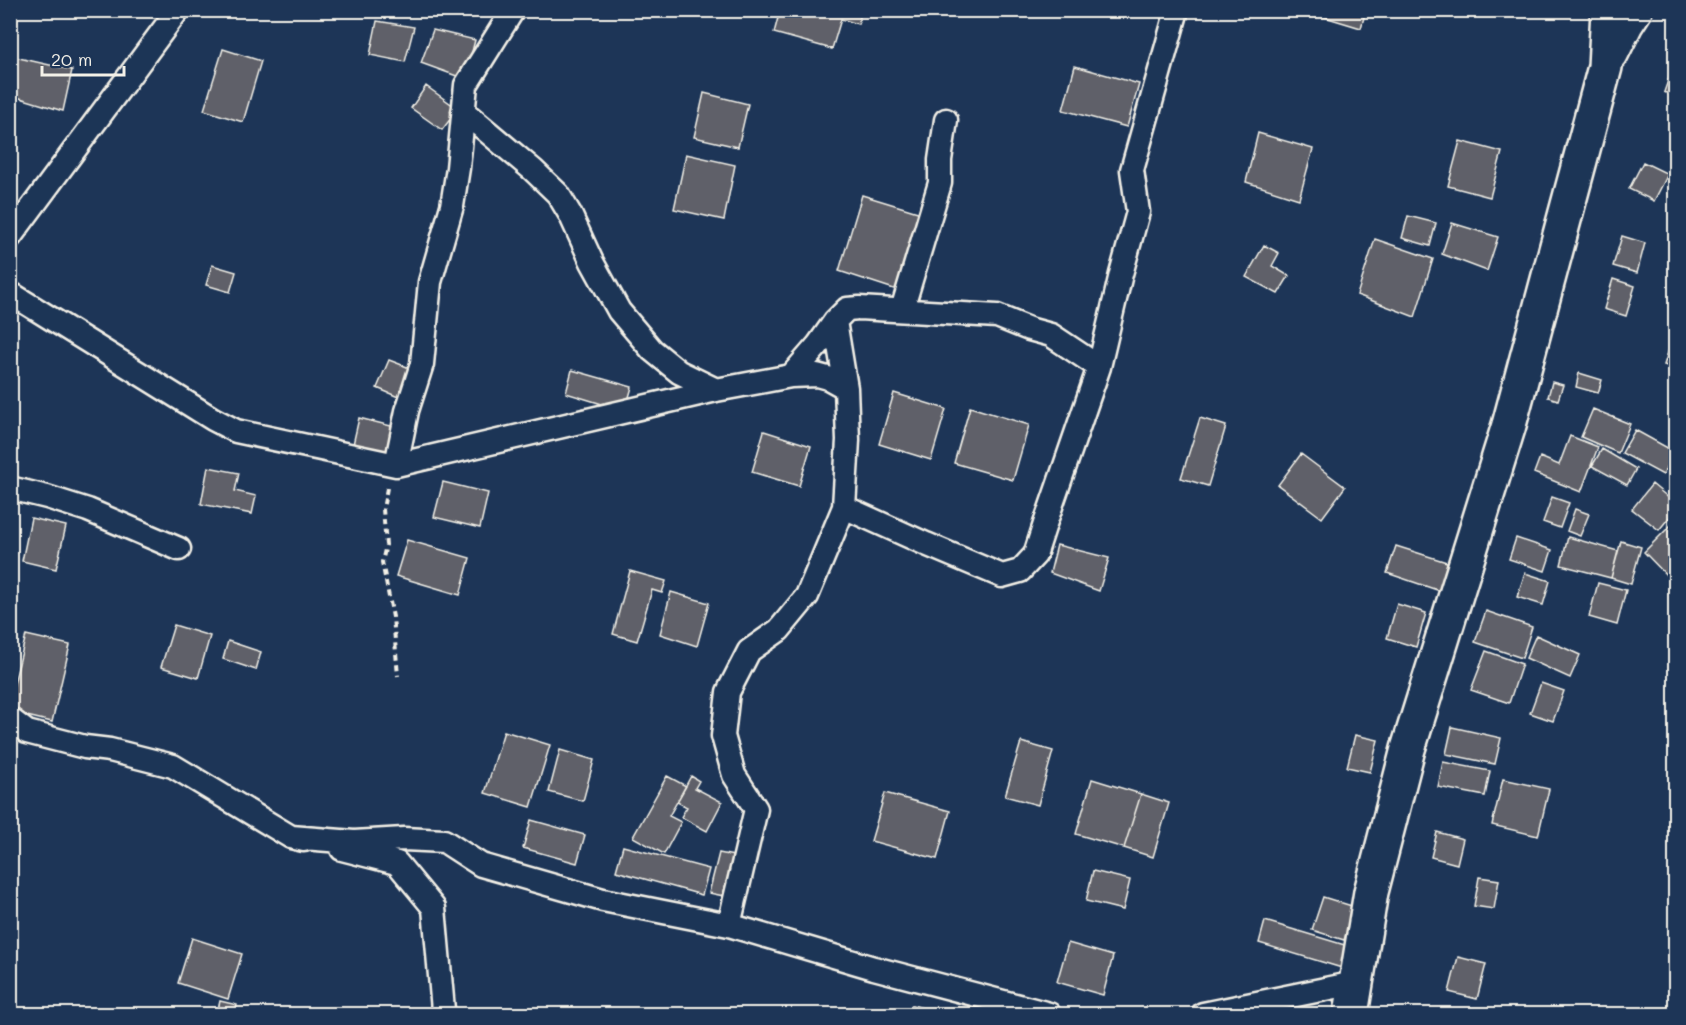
<svg xmlns="http://www.w3.org/2000/svg" width="1686" height="1025" viewBox="0 0 1686 1025" font-family="Mali,sans-serif">
<style>
.building{fill:#5f6169;stroke:#f4f1e8;stroke-width:1.5}
.lines{fill:none;stroke-linecap:round;stroke-linejoin:round}
.street-casing{stroke:#f4f1e8;stroke-width:27}
.secondary-casing{stroke:#f4f1e8;stroke-width:38}
.path{stroke:#f4f1e8;stroke-width:4;stroke-dasharray:6 4.5;stroke-linecap:butt}
.street{stroke:#1d3557;stroke-width:22}
.secondary{stroke:#1d3557;stroke-width:33}
</style>
<rect width="100%" height="100%" fill="#1d3557"/>
<filter id="ink" filterUnits="userSpaceOnUse"><feTurbulence type="fractalNoise" baseFrequency=".0167" numOctaves="2"/><feDisplacementMap in="SourceGraphic" scale="12" xChannelSelector="R" yChannelSelector="G"/><feConvolveMatrix kernelMatrix="1 2 1 2 8 2 1 2 1" color-interpolation-filters="sRGB"/></filter>
<g filter="url(#ink)">
<path class="building" d="M780,10H862L858,24L841,19L832,49L774,33Z
M1320,10H1366L1361,28L1318,15Z
M377,21L414,27L405,62L370,55Z
M433,30L475,40L465,79L421,63Z
M223,49L261,61L243,122L204,110Z
M10,56L72,70L63,111L10,95Z
M1075,66L1139,84L1127,127L1063,110Z
M1670,75L1676,77V97L1664,92Z
M426,86L458,109L442,130L411,108Z
M704,93L748,104L738,147L694,137Z
M1258,133L1313,149L1299,199L1246,182Z
M1460,141L1502,152L1490,197L1448,186Z
M686,154L735,165L724,220L674,209Z
M1643,162L1668,174L1654,201L1629,189Z
M862,195L921,213L897,290L839,271Z
M1408,216L1436,223L1430,246L1402,238Z
M1452,223L1498,237L1487,271L1442,254Z
M1622,236L1645,243L1637,273L1613,266Z
M1375,239L1433,259L1415,317L1357,295Z
M1264,245L1279,253L1272,266L1289,276L1278,294L1246,277Z
M212,265L236,272L230,292L206,285Z
M1613,279L1635,286L1626,316L1604,309Z
M1670,346L1676,347V369L1664,365Z
M389,360L415,370L403,399L377,388Z
M572,370L632,387L625,411L566,393Z
M1579,373L1602,380L1598,393L1576,387Z
M1552,382L1563,385L1558,400L1548,397Z
M894,393L946,409L931,460L879,444Z
M970,407L1029,425L1013,480L954,463Z
M1593,409L1630,424L1618,453L1581,437Z
M359,418L399,428L392,459L352,449Z
M1200,418L1226,426L1208,486L1181,478Z
M1635,430L1675,452L1663,475L1622,453Z
M764,431L811,446L799,486L752,472Z
M1570,436L1598,447L1581,492L1534,473L1540,457L1559,465Z
M1602,449L1636,469L1627,485L1592,466Z
M1301,454L1345,487L1322,518L1278,485Z
M208,467L239,473L235,491L256,496L252,514L201,504Z
M443,482L488,493L480,528L434,517Z
M1652,484L1676,504V509L1659,530L1632,509Z
M1552,497L1569,503L1560,528L1543,522Z
M1575,509L1589,514L1580,536L1567,531Z
M31,518L66,526L56,569L22,561Z
M1672,524L1676,527V577L1672,581L1644,552Z
M1568,537L1618,551L1611,578L1561,565Z
M1516,538L1552,550L1545,571L1509,559Z
M407,540L470,558L460,595L396,576Z
M1621,541L1641,547L1631,584L1611,578Z
M1057,545L1109,558L1099,591L1050,573Z
M1396,546L1456,565L1446,593L1387,573Z
M630,571L666,581L662,593L652,590L637,641L613,634Z
M1525,573L1550,581L1543,605L1517,597Z
M1598,583L1626,590L1617,625L1589,617Z
M671,592L709,603L697,646L660,634Z
M1397,604L1426,613L1416,647L1387,638Z
M1486,611L1532,627L1522,658L1475,642Z
M174,625L210,636L198,678L161,667Z
M26,635L70,645L52,722L10,712V700Z
M1536,635L1580,655L1570,678L1526,658Z
M228,641L261,652L256,670L223,659Z
M1486,651L1522,664L1509,703L1471,690Z
M1541,683L1564,691L1553,721L1530,713Z
M1452,727L1501,738L1495,764L1446,754Z
M504,731L550,745L531,807L485,793Z
M1355,735L1378,740L1370,772L1347,767Z
M1021,742L1053,751L1038,805L1005,796Z
M560,750L594,760L583,801L549,792Z
M1443,762L1490,771L1485,796L1438,787Z
M667,776L686,786L669,816L681,822L664,854L633,837Z
M691,776L699,781L695,788L722,802L707,831L681,817L687,807L677,802Z
M1092,779L1141,794L1124,848L1076,834Z
M1503,779L1549,789L1538,836L1492,825Z
M885,793L950,811L937,859L871,841Z
M1141,794L1169,803L1153,857L1124,848Z
M531,820L585,835L577,863L523,848Z
M1437,832L1463,839L1457,864L1431,857Z
M623,846L709,869L702,895L616,871Z
M719,853L734,856L724,896L709,893Z
M1093,871L1130,880L1123,910L1086,901Z
M1479,877L1499,880L1494,909L1474,906Z
M1323,897L1355,907L1344,940L1312,930Z
M1265,921L1348,946L1342,968L1259,943Z
M192,938L242,954L228,999L178,983Z
M1068,943L1113,956L1103,995L1057,982Z
M1458,957L1486,964L1477,999L1449,992Z
M220,1001L237,1005L235,1014H217Z
M912,1005L945,1014H910Z"/>
<g class="lines">
<g class="street-casing">
<path id="street" d="M463,111L533,170L558,194L570,214L592,262L619,311L652,350L679,372L716,390
M10,237L178,10
M10,293L213,419L236,431L396,465L716,390L791,376L817,375L828,378L846,388
M902,310L940,183V160L946,120
M791,376L818,345L835,321L847,309L859,308L997,316L1029,329L1051,335L1099,367
M396,465L407,411L422,364L430,282L452,206L458,168L466,85L513,10
M10,488L47,497L88,510L179,549
M844,507L926,544L1002,576L1020,571L1035,555L1045,524L1099,367L1121,274L1138,212L1132,170L1177,10
M10,719L27,732L85,747L110,750L173,766L291,837L304,840
M291,837L354,842L404,839L444,841L481,865L603,900L729,925L874,968L1049,1014
M342,849L397,863L434,908L443,1010L445,1014
M729,925L756,809L734,775L723,736L728,692L749,651L779,630L807,596L844,507L848,440L846,388L835,321
M1203,1014L1355,983"/>
</g>
<g class="secondary-casing">
<path id="secondary" d="M1611,54L1626,24L1635,10
M1351,1014L1371,892L1408,749L1509,425L1605,67L1608,10"/>
</g>
<path class="path" d="M387,488L383,509L386,545L382,562L393,617L398,676"/>
<use href="#street" class="street"/>
<use href="#secondary" class="secondary"/>
</g>
</g>
<rect width="1686" height="1025" fill="none" stroke="#1d3557" stroke-width="36"/>
<rect x="18" y="18" width="1650" height="989" fill="none" stroke="#f4f1e8" stroke-width="2" filter="url(#ink)"/>
<path d="M42 66v9h82v-9" fill="none" stroke="#f4f1e8" stroke-width="3"/>
<text x="51" y="66" font-size="18" fill="#f4f1e8" stroke="#1d3557" stroke-width="4.5" paint-order="stroke">20 m</text>
</svg>
